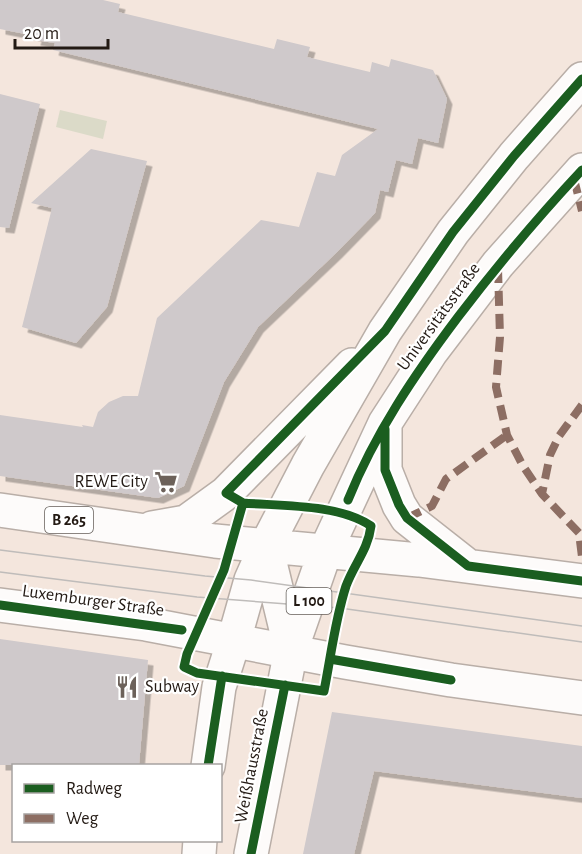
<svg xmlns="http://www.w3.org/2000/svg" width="582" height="854" viewBox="0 0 582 854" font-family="'Alegreya Sans',sans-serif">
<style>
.green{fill:#dbdac8}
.building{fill:#cfc9cb;filter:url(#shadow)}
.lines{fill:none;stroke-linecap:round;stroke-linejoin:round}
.secondary-casing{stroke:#b9aea7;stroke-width:36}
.primary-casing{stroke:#b9aea7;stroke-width:36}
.secondary{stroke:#fdfbfa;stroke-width:33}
.primary{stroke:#fdfbfa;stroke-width:33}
.tram{stroke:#bfbcba;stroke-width:1.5}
.quiet{stroke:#8d6e63;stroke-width:8;stroke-dasharray:15 8;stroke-linecap:butt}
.cycleway-casing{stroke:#fff;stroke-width:13}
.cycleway{stroke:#1b5e20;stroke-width:9}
.labels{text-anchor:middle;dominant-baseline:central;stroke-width:4.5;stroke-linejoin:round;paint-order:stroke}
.shield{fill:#fff;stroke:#655f5a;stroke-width:1.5}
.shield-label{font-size:16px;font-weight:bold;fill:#231a14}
.street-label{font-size:18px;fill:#231a14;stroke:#fff}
.poi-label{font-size:18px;fill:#231a14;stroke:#fff;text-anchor:end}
</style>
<defs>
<filter id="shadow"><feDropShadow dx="5.5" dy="5.5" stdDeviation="0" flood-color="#0004"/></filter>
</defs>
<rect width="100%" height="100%" fill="#f4e6dd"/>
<path class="green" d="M60,110L107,121L103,139L56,127Z"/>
<path class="building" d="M0,0H103L120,4L118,12L274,49L277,39L310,47L307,57L370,72L372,62L389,67L391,59L433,70L447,99L438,143L418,138L412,164L396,160L388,192L380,190L375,213L337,252L258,327L224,382L184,486L158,498L0,476V415L83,427L82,425L93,427L98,412L109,402L123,396H138L157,318L261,220L299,227L317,172L335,176L342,155L378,129L53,50L55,43L35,40L36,36L0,29Z
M0,94L40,104L9,228L0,227Z
M91,149L147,161L107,307L76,343L22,327L52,208L31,203Z
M0,639L148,660L139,765H0Z
M332,712L582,746V798L374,771L354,854H303Z"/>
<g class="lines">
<g class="secondary-casing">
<path id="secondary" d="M208,766L219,687L234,640
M199,854L200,840
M251,854L291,650"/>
</g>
<g class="primary-casing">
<path id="primary" d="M385,428V470L399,505L407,518L468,566
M0,510L215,541L419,560L582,581
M152,528L186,522L226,493L352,365
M266,546L291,650
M0,605L146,624L345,662L451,680L582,698
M234,640L251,580L266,546L308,465L385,331L453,232L514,156L582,79
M291,650L325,552L385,423L431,352L498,264L582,170"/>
</g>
<use href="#secondary" class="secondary"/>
<use href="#primary" class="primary"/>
<path class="tram" d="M0,550L205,576L251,580L582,626
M0,572L197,597L340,608L582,642"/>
<path class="quiet" d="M574,179L582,211
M498,268L500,337L496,387L507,435L523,466L542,494
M582,405L559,436L550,455L542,494L579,533L582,557
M407,518L432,506L446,479L507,435"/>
<g class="cycleway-casing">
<path id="cycleway" d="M385,429V470L399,505L407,518L468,566L582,581
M348,500C375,433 415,374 458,317C497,266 538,217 582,170
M243,503C281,506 339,504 371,526C368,550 354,564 346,586C335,620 331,656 324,691L197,673L184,667L187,654L224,570L243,503L226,493L385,331L453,232L514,156L582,79
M0,605L182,630
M330,659L451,680
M208,766L222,676
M251,854L285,685"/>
</g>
<use href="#cycleway" class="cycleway"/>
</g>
<defs>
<g id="supermarket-bare" transform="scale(1.8)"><path d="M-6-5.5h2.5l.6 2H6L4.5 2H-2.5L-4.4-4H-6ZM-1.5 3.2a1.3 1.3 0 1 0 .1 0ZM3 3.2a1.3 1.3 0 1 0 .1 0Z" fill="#6c615a" stroke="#fff" stroke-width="2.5" paint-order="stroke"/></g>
<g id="restaurant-bare" transform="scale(1.8)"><path d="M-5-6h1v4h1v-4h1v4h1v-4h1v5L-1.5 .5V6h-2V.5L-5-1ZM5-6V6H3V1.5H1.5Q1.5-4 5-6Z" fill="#6c615a" stroke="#fff" stroke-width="2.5" paint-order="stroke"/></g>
</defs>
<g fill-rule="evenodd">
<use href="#supermarket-bare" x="166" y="482"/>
<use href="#restaurant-bare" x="127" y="687"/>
</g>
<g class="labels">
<g class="shield">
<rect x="45" y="507" width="48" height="26" rx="4.5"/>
<rect x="286.5" y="588" width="45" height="26" rx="4.5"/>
</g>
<g class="shield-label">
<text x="69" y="520">B 265</text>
<text x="309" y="601">L 100</text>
</g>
<g class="street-label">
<text transform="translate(439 317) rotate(-54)">Universitätsstraße</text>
<text transform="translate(93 601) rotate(8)">Luxemburger Straße</text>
<text transform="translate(252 766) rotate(-79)">Weißhausstraße</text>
</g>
<g class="poi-label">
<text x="148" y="482">REWE City</text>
<text x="145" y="687" text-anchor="start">Subway</text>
</g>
</g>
<rect x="12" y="764" width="210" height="78" fill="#ffffff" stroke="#a7a3a1" stroke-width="1.5"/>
<rect x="24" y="784" width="30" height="9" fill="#1b5e20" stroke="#a7a3a1" stroke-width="1.5"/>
<text x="66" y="794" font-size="18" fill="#231a14">Radweg</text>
<rect x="24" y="814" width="30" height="9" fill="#8d6e63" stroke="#a7a3a1" stroke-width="1.5"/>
<text x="66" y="824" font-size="18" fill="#231a14">Weg</text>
<path d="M15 39v9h93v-9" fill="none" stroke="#231a14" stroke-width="3"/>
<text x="24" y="39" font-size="18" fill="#231a14" stroke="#ffffff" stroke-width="4.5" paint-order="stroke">20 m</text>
</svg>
